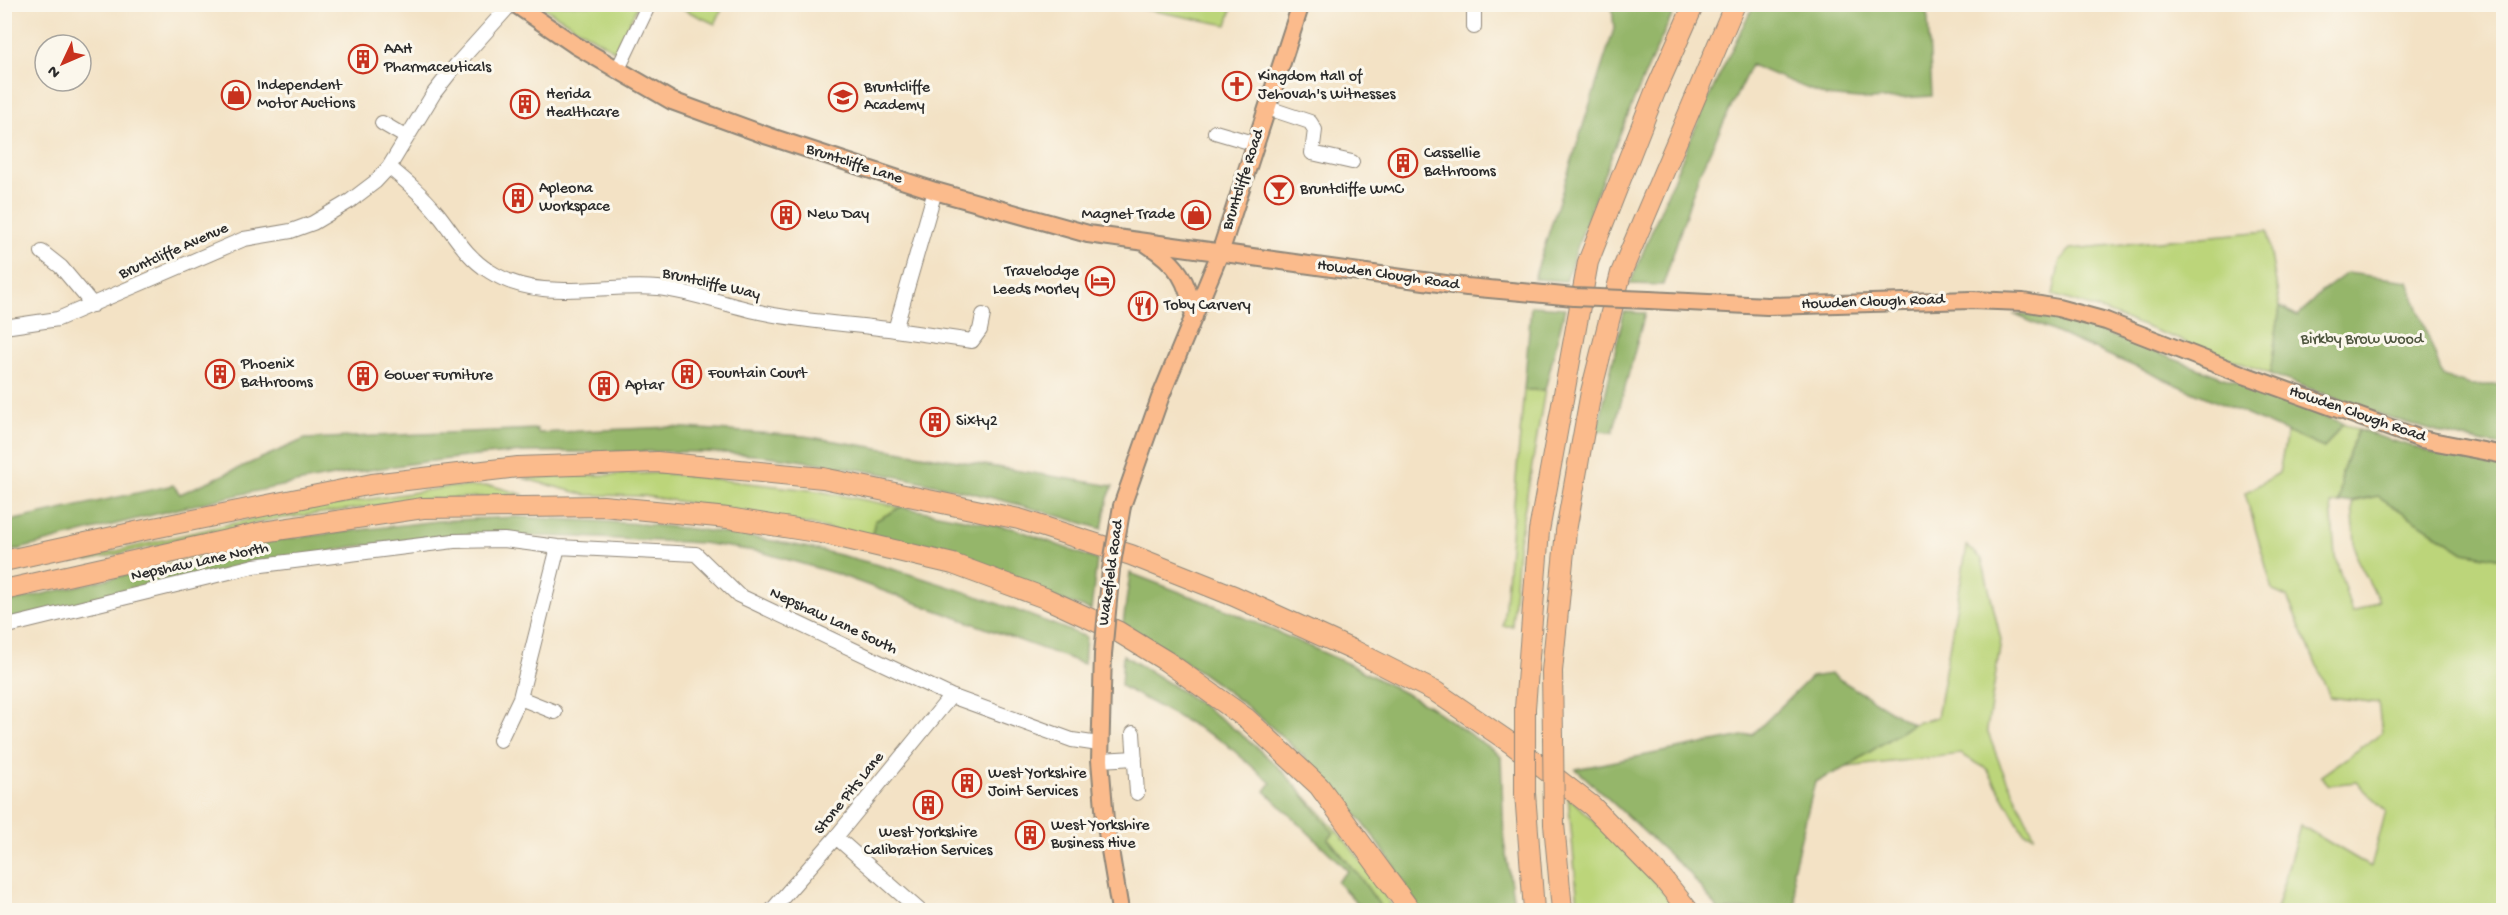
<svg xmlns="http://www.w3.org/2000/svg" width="2508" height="915" viewBox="0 0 2508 915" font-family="'Gochi Hand',sans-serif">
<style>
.green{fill:#bcd57a;stroke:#748052;stroke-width:1.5}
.forest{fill:#95b66a;stroke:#60704a;stroke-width:1.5}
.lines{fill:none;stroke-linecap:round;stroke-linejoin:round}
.minor-casing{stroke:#8f8678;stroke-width:16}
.major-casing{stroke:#8f8678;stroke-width:20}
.highway-casing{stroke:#8f8678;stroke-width:22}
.minor{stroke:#fff;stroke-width:14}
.major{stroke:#fbbb8c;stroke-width:16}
.highway{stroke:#fbbb8c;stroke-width:20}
.major-bridge-casing{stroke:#8f8678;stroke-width:20;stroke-linecap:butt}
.highway-bridge-casing{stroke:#8f8678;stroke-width:22;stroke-linecap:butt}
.major-bridge{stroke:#fbbb8c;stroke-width:16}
.highway-bridge{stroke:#fbbb8c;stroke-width:20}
.labels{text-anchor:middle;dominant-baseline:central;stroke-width:6;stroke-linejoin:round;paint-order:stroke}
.poi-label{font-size:16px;fill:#2b2b2b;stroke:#fbf7ec;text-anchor:start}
.street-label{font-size:16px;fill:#2b2b2b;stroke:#fbf7ec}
.park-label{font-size:16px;fill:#4f563f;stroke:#fbf7ec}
</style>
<rect width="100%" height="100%" fill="#fbf7ec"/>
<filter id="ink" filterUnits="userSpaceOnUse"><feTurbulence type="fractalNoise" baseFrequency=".0167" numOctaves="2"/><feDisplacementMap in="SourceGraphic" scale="12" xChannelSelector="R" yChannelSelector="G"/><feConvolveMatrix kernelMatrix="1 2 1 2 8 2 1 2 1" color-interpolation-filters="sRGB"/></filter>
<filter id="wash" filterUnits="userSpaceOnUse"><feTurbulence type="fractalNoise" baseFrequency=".008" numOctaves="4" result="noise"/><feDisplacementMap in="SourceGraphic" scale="24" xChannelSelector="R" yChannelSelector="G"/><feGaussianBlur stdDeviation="1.35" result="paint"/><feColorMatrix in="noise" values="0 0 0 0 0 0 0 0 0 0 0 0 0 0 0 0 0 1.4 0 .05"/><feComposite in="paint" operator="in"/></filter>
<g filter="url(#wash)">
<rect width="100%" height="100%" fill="#f3e2c5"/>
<path class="green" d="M539,5H638L615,51Z
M674,5H724L715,24Z
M1123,5H1233L1227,25Z
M2267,231L2280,307L2270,374L2101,310L2053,295L2060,260L2071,249Z
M1524,390H1545L1518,547L1512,626H1503Z
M2343,423L2358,430L2342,472L2339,503L2331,504L2335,556L2352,613L2379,601L2356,557L2352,502L2378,496L2464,552L2503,559V910H2276L2300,825L2371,867L2386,811L2356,782L2329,785L2321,776L2382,733L2378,703L2330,697L2287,597L2273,591L2245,493L2279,473L2287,432L2324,448Z
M662,473L818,491L901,507L875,521L871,538L755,513L644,496L586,495L522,478Z
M493,486L524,495L419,500L270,520L87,561L86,558L268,515L449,487Z
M1967,546L1982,559L2001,640L1987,730L2001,767L2034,835L2024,833L1987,769L1961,754L1847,767L1912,724L1937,717Z
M1282,771C1323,815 1365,858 1394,910H1383L1359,876L1328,838L1333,833Z
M1568,796L1656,883L1678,910H1621L1614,907L1578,904Z"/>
<path class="forest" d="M1612,5H1677C1634,95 1597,186 1566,281L1534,279L1614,29Z
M1754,5H1925L1928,19L1932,96L1870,100L1825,96L1751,65L1699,174L1663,285L1630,284C1669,189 1707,95 1754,5Z
M2347,273L2408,281L2443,377L2470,385H2503V446C2424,435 2346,401 2270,374L2280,307L2298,316L2320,293Z
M1531,306L1565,308L1545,390H1524Z
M1624,312L1645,313L1613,432L1597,431Z
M2013,314L2062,317L2343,423L2324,448Z
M670,427L804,436L1113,486L1108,498L1102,529C1001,497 895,473 790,459C724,450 655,451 589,452C563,452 536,451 510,453C338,466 170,509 5,553V522L173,485L180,494L305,439L537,429L538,433Z
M2358,430L2446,457L2503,465V559L2464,552L2378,496L2339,503L2342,472Z
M901,507L1016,529L1097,560L1091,610L871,538L875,521Z
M515,517C602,521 688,525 773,541C881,560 985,597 1086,637L1084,664L834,573L761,552L702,543L577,537L454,535L351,547L5,621L4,603L275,540L437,521Z
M1130,573L1232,612L1349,664L1429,706L1501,756L1504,841L1515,910H1420C1410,893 1400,876 1389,859C1324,761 1226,681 1123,624Z
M1123,655C1180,689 1232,722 1280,769C1299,788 1316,812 1334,833L1328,839L1359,876L1383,910H1364L1337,882L1348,871L1265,791L1271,783L1224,742L1121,686Z
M1831,674L1912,724L1847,767L1815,782L1793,870L1796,905L1792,910H1718L1691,875L1576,769L1753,734L1811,677Z"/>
</g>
<g filter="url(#ink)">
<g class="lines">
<g class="minor-casing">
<path id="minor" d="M1474,4V27
M617,71L649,4
M1268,108L1310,122L1315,130L1312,153L1352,162
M382,123L406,137
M1215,132L1256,144
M389,167C406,181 424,196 438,214C454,234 466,257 489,271C540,304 601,283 658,288C693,292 729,306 764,313C806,322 851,324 895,330L935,191
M42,252L61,267L93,305
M4,327L58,319L244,239L291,231L313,223L350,201L375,182L389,167L434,93L456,65L511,4
M895,330L972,341L980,330L983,315
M4,627L254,566L454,541L504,540L558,547L696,554L738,595L753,602L951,696L1072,740L1099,744
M520,698L555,712
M1133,733L1137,793
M500,740L520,698L558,547
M1100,760L1135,758
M836,837L919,910
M772,910L836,837L951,696"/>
</g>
<g class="major-casing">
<path id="major" d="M515,4L575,45L672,101L768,136L935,191L1088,234L1467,287L1533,293
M1147,244C1178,264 1188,280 1194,317
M1649,300L1767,306L1971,300L2023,302L2058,308L2106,321L2244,375L2421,439L2504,455
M1122,506L1160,398L1220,253L1301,4
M1103,654L1100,760L1105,820L1120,910"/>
</g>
<g class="highway-casing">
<path id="highway" d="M4,561L149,529L372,484L518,467L657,462L823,478L1019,519L1131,555L1234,596L1355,651L1436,692L1512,744L1592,806L1664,880L1688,910
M4,590L263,532L423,508L603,506L728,518L822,533L953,564L1045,598L1117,631L1166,661L1247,719L1319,786L1410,910
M1525,708L1539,531L1588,262L1655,92L1694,4
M1553,737L1552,671L1566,531L1591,392L1621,273L1735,4
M1525,793L1534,910
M1554,824L1562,910"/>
</g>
<use href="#minor" class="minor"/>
<use href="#major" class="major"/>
<use href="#highway" class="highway"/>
<g class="major-bridge-casing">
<path id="major-bridge" d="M1533,293L1574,297L1649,300
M1103,654L1111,569L1122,506"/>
</g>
<g class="highway-bridge-casing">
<path id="highway-bridge" d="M1525,708V793
M1553,737L1554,824"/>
</g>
<use href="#major-bridge" class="major-bridge"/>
<use href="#highway-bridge" class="highway-bridge"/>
</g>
</g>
<defs>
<g id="building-ring" transform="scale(1.5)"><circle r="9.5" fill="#fbf7ec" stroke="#c8321e" stroke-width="1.5"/><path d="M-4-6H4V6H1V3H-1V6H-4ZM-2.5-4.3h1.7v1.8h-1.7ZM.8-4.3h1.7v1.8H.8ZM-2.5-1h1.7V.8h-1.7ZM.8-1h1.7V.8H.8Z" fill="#c8321e"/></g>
<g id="church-ring" transform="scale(1.5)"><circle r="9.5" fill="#fbf7ec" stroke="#c8321e" stroke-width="1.5"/><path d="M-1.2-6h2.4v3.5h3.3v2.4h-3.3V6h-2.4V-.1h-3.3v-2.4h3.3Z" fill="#c8321e"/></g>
<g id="shop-ring" transform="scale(1.5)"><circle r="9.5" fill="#fbf7ec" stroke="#c8321e" stroke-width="1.5"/><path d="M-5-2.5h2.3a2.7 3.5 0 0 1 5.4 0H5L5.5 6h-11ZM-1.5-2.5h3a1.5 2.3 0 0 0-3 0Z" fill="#c8321e"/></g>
<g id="school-ring" transform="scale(1.5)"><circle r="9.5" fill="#fbf7ec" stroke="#c8321e" stroke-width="1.5"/><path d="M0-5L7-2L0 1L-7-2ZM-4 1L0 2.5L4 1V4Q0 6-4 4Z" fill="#c8321e"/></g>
<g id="bar-ring" transform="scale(1.5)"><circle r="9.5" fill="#fbf7ec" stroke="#c8321e" stroke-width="1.5"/><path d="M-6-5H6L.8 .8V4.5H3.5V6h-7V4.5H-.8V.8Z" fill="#c8321e"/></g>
<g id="hotel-ring" transform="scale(1.5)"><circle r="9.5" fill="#fbf7ec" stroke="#c8321e" stroke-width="1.5"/><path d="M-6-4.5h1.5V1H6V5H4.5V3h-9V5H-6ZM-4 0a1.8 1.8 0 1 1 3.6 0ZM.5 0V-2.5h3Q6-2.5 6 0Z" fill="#c8321e"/></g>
<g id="restaurant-ring" transform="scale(1.5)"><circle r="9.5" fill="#fbf7ec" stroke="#c8321e" stroke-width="1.5"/><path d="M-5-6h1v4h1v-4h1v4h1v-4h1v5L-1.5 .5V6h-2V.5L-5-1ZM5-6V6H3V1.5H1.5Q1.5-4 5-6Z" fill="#c8321e"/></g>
</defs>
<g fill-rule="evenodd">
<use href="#building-ring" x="363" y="59"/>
<use href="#church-ring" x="1237" y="86"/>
<use href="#shop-ring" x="236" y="95"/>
<use href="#school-ring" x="843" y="97"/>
<use href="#building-ring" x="525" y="104"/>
<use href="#building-ring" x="1403" y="163"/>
<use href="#bar-ring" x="1279" y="190"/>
<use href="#building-ring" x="518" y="198"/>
<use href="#building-ring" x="786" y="215"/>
<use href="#shop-ring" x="1196" y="215"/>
<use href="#hotel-ring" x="1100" y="281"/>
<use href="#restaurant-ring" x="1143" y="306"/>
<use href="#building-ring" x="220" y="374"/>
<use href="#building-ring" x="687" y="374"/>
<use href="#building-ring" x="363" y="376"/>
<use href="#building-ring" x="604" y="386"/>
<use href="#building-ring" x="935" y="422"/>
<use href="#building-ring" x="967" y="783"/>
<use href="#building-ring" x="928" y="805"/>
<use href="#building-ring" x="1030" y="835"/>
</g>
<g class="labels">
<g class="poi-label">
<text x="384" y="50">AAH<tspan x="384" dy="18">Pharmaceuticals</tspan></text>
<text x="1258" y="77">Kingdom Hall of<tspan x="1258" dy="18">Jehovah's Witnesses</tspan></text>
<text x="257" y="86">Independent<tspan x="257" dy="18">Motor Auctions</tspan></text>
<text x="864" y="88">Bruntcliffe<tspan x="864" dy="18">Academy</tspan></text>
<text x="546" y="95">Herida<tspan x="546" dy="18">Healthcare</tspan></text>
<text x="1424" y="154">Cassellie<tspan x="1424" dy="18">Bathrooms</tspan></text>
<text x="539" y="189">Apleona<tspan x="539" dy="18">Workspace</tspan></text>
<text x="1300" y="190">Bruntcliffe WMC</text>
<text x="807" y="215">New Day</text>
<text x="1175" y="215" text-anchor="end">Magnet Trade</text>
<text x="1079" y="272" text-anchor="end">Travelodge<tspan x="1079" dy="18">Leeds Morley</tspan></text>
<text x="1164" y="306">Toby Carvery</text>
<text x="241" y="365">Phoenix<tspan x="241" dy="18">Bathrooms</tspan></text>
<text x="708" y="374">Fountain Court</text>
<text x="384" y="376">Gower Furniture</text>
<text x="625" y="386">Aptar</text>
<text x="956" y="422">Sixty2</text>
<text x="988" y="774">West Yorkshire<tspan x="988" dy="18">Joint Services</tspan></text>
<text x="1051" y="826">West Yorkshire<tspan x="1051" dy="18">Business Hive</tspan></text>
<text x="928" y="833" text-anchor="middle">West Yorkshire<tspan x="928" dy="18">Calibration Services</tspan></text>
</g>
<g class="street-label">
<text transform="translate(854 165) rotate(18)">Bruntcliffe Lane</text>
<text transform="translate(1244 180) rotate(-72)">Bruntcliffe Road</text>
<text transform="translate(174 252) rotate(-24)">Bruntcliffe Avenue</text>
<text transform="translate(1388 276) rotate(8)">Howden Clough Road</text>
<text transform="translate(711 285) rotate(13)">Bruntcliffe Way</text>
<text transform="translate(1873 303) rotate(-2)">Howden Clough Road</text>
<text transform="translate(2357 415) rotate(19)">Howden Clough Road</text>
<text transform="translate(200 563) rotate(-12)">Nepshaw Lane North</text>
<text transform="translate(1112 573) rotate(-82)">Wakefield Road</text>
<text transform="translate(833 622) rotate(25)">Nepshaw Lane South</text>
<text transform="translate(850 794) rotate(-51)">Stone Pits Lane</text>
</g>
<g class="park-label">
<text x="2362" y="340">Birkby Brow Wood</text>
</g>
</g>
<rect width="2508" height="915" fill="none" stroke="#fbf7ec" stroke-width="24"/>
<g transform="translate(63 63) rotate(226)"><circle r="28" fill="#fbf7ec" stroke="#a8a59f" stroke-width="1.5"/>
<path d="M0-4.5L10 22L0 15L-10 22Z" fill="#c8321e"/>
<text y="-9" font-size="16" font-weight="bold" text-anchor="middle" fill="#2b2b2b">N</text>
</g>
</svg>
